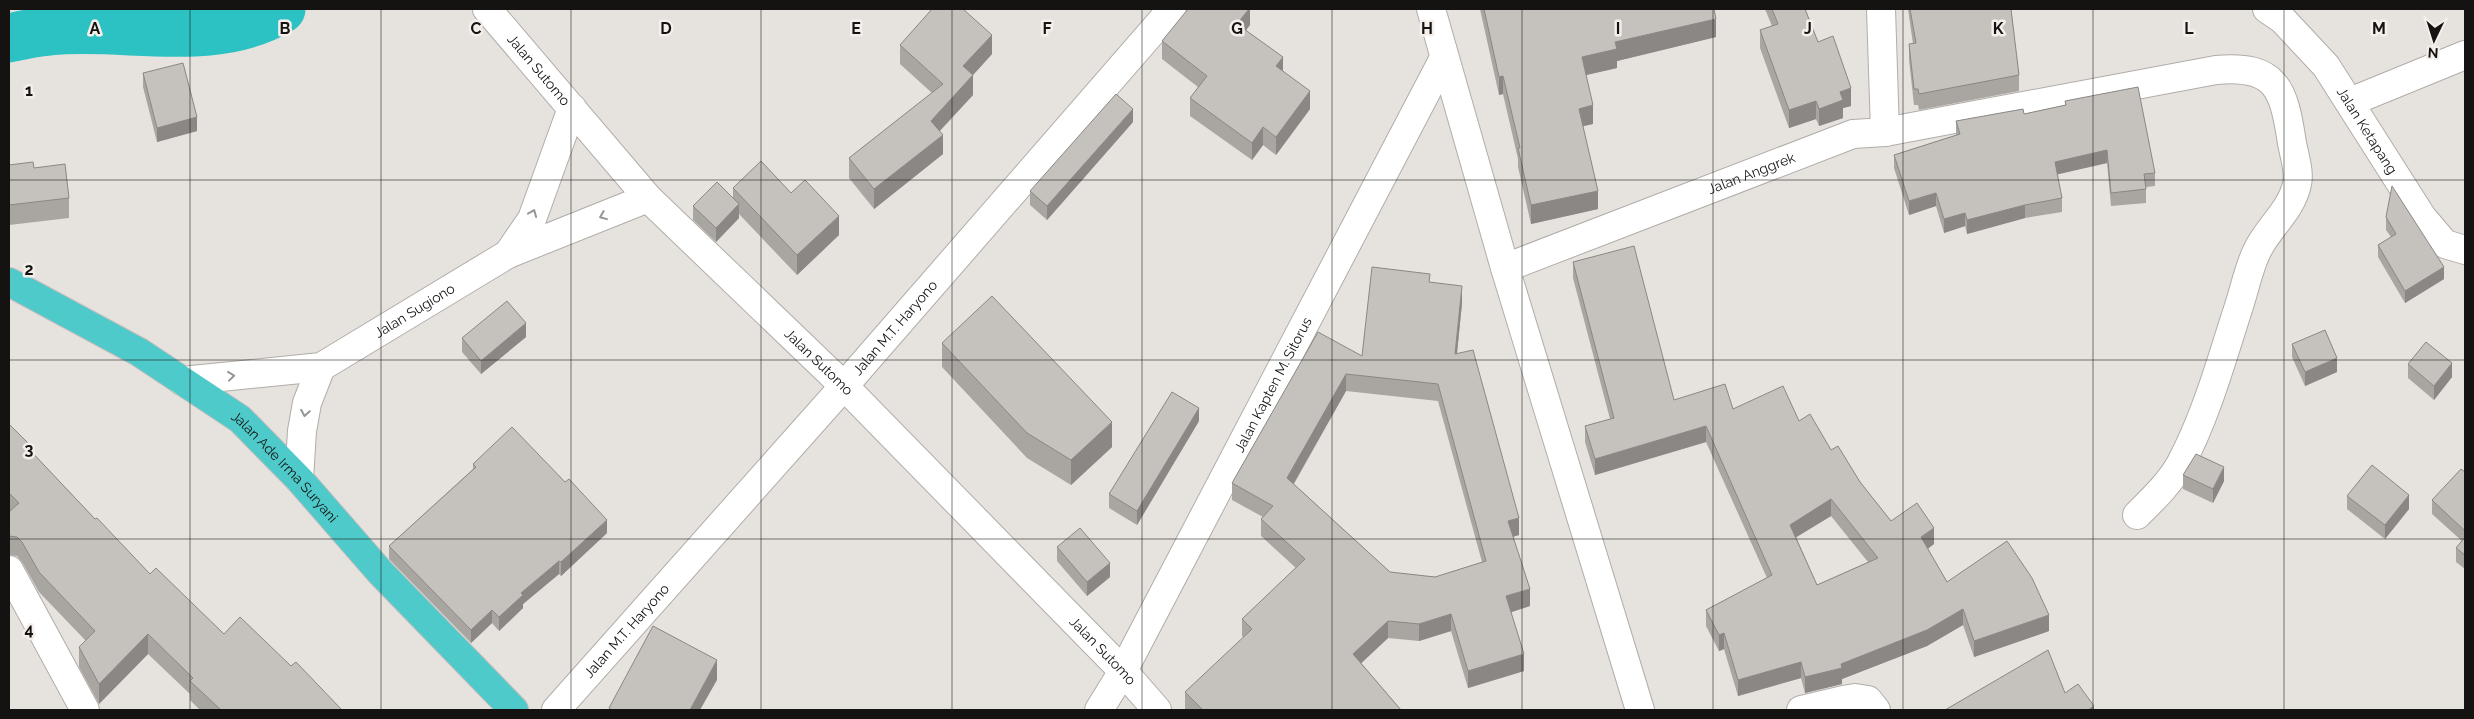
<svg xmlns="http://www.w3.org/2000/svg" width="2474" height="719" viewBox="0 0 2474 719" font-family="Raleway,sans-serif">
<style>
.lines{fill:none;stroke-linecap:round;stroke-linejoin:round}
.river{stroke:#2cc2c3;stroke-width:49}
.minor-casing{stroke:#b1ada9;stroke-width:30}
.tertiary-casing{stroke:#b1ada9;stroke-width:30}
.secondary-casing{stroke:#b1ada9;stroke-width:30}
.trunk-casing{stroke:#bdbdbc;stroke-width:30}
.minor{stroke:#fff;stroke-width:28}
.tertiary{stroke:#fff;stroke-width:28}
.secondary{stroke:#fff;stroke-width:28}
.trunk{stroke:#4fcaca;stroke-width:28}
.wall{fill:#a9a6a2;fill-rule:evenodd}
.shaded-wall{fill:#8a8784}
.building{fill:#c5c1bc;stroke:#8a8784;fill-rule:evenodd}
.oneway{stroke:#959594}
.grid{fill:none;stroke:#141311;stroke-width:1;stroke-opacity:0.55}
.labels{text-anchor:middle;dominant-baseline:central;stroke-width:5;stroke-linejoin:round;paint-order:stroke}
.street-label{font-size:14px;fill:#141311;stroke:#f4efeb}
.grid-label{font-size:16px;text-anchor:middle;font-weight:bold;fill:#141311;stroke:#f4efeb;stroke-width:5;stroke-linejoin:round;paint-order:stroke}
</style>
<rect width="100%" height="100%" fill="#e6e2de"/>
<g class="lines">
<path class="river" d="M9,38C22,35 36,32 50,31C126,23 213,50 281,9"/>
<g class="minor-casing">
<g id="minor">
<path id="s1" d="M2267,9L2283,20L2326,66L2422,217L2445,244L2465,250"/>
<path d="M2350,102L2465,55"/>
<path d="M1885,132L2216,70C2277,64 2284,90 2292,143C2294,155 2300,172 2297,184C2292,209 2269,227 2258,249C2249,266 2245,288 2239,306C2222,358 2207,414 2181,463C2170,483 2153,499 2137,515"/>
<path d="M508,254L532,219L572,108"/>
<path id="s2" d="M1505,268L1853,134L1885,132L1881,9"/>
<path id="s3" d="M182,381L321,367L508,254L648,198"/>
<path d="M299,479L302,431L307,403L321,367"/>
<path d="M9,570L85,710"/>
<path id="s4" d="M556,710L844,386L1172,9"/>
<path id="s5" d="M1099,710L1123,671L1444,58"/>
<path d="M1801,710L1843,700L1855,698L1868,700L1876,710"/>
</g>
</g>
<g class="tertiary-casing">
<g id="tertiary">
<path id="s6" d="M487,9L648,198L844,386L1123,671L1157,710"/>
</g>
</g>
<g class="secondary-casing">
<path id="secondary" d="M1431,9L1505,268L1640,710"/>
</g>
<g class="trunk-casing">
<g id="trunk">
<path id="s7" d="M9,282L139,352L240,419L299,479L380,572L514,710"/>
</g>
</g>
<use href="#minor" class="minor"/>
<use href="#tertiary" class="tertiary"/>
<use href="#secondary" class="secondary"/>
<use href="#trunk" class="trunk"/>
</g>
<path class="wall" d="M9,9H44L9,10Z
M1250,9V25L1246,30L1283,71L1310,109L1276,155L1263,145L1252,160L1190,116V98L1198,87L1162,59V41Z
M1480,9H1714L1716,37L1617,61V68L1586,75L1593,124L1583,126L1598,209L1531,224L1518,167V159L1503,94L1499,95Z
M1765,9H1805L1818,42L1851,106L1843,108V118L1819,126L1816,119L1789,128L1760,48V30L1772,26Z
M1908,9H2011L2019,75V91L1919,110L1918,105H1914L1909,60V44H1913Z
M900,45L992,54L973,75V95L940,131L943,154L874,209L849,178V158L932,93L900,64Z
M143,73L197,131L157,142L143,87Z
M2065,101L2155,173V186L2146,187V203L2111,206L2107,163L2057,174L2062,198V212L2025,218L1967,234L1965,226L1944,233L1936,206L1909,215L1894,168V155L1956,135V121L2024,114L2065,105Z
M1133,122L1047,220L1030,205V191Z
M9,165L34,168L69,198V218L9,225Z
M733,188L791,193L839,235L797,275L739,214V218L716,242L693,220V206L733,198Z
M2386,217L2444,279L2405,303L2378,257V245L2391,237L2386,230Z
M1573,262L1674,400L1733,409L1799,421L1831,450L1860,482L1891,521L1934,544L1928,549L1947,582L2049,631L1974,657L1963,625L1927,646L1842,679V684L1805,693L1801,678L1738,696L1724,649L1719,651L1706,626V610L1767,578L1706,442L1595,475L1585,442V426L1610,419L1573,278ZM1831,516L1868,562L1817,585L1796,537Z
M1430,282L1462,303L1457,354L1519,535L1513,537L1530,606L1511,612L1524,671L1468,688L1451,631L1419,641L1388,638L1361,663L1401,710H1187L1185,709V692L1244,638L1242,636V619L1296,568L1261,536V519L1263,517L1232,500V483L1362,356ZM1346,391L1438,401L1482,562L1435,577L1390,572L1294,484Z
M526,337L481,374L462,352V338Z
M942,343L1112,447L1071,485L1027,458L942,367Z
M2292,344L2337,372L2305,386L2292,357Z
M2408,364L2452,377L2434,400L2408,378Z
M1199,421L1137,525L1109,508V494Z
M9,424L28,448L95,519L150,574L224,634L291,666L342,710H200L190,700V694L148,654L99,704L79,667V647L86,641L39,592L22,562L17,556L9,555Z
M473,464L607,533L561,576L559,574L523,604V608L499,631L492,623L471,643L389,559V546L473,469Z
M2465,472V569L2456,562V548L2462,541L2432,514V500Z
M2183,475L2224,481L2213,503L2183,489Z
M2347,496L2409,509L2385,539L2347,509Z
M1057,547L1110,577L1087,596L1057,561Z"/>
<path class="shaded-wall" d="M1249,9H1250V25L1237,42V24Z
M1716,19V37L1617,61V68L1582,76V57L1615,42Z
M992,35V54L973,75V95L931,140V121L963,66Z
M1283,57V75L1276,66Z
M1503,76V94L1499,95V77Z
M1851,88V106L1843,108V118L1819,126V109L1840,92Z
M1310,91V109L1276,155V137Z
M1816,101V119L1789,128V110Z
M1593,105V124L1579,127V109Z
M1133,109V122L1047,220V206Z
M197,117V131L157,142V128Z
M1263,127V145L1252,160V143Z
M943,135V154L874,209V189Z
M2107,150V163L2055,175V162Z
M1598,191V209L1531,224V205Z
M1936,193V206L1909,215V201Z
M739,204V218L716,242V228Z
M2025,205V218L1967,234V220Z
M1965,213V226L1944,233V219Z
M839,216V235L797,275V255Z
M2444,267V279L2405,303V291Z
M1462,286V303L1455,372V354Z
M526,323V337L481,374V361Z
M2337,358V372L2305,386V372Z
M2452,363V377L2434,400V386Z
M1346,374V391L1287,495V478Z
M1199,408V421L1137,525V511Z
M1112,422V447L1071,485V460Z
M1706,426V442L1595,475V459Z
M2224,467V481L2213,503V489Z
M2409,495V509L2385,539V525Z
M1831,499V516L1790,541V525Z
M1519,518V535L1508,538V521Z
M607,520V533L561,576V562Z
M1934,528V544L1921,553V537Z
M559,561V574L523,604V608L499,631V617L521,593Z
M1110,563V577L1087,596V582Z
M1530,589V606L1506,614V596Z
M1963,609V625L1927,646L1842,679V684L1805,693V677L1841,664Z
M492,610V623L471,643V630Z
M1451,614V631L1419,641V624Z
M2049,615V631L1974,657V641Z
M1388,621V638L1353,671V654Z
M1724,633V649L1719,651V635Z
M148,634V654L99,704V684Z
M1524,654V671L1468,688V671Z
M717,660V680L700,710H690Z
M1801,662V678L1738,696V680Z
M2094,706V710H2088Z"/>
<path class="building" d="M932,9H963L992,35L963,66L973,75L931,121L943,135L874,189L849,158L943,84L900,45Z
M1188,9H1249L1237,24L1283,57L1276,66L1310,91L1276,137L1263,127L1252,143L1190,98L1207,76L1162,41Z
M1484,9H1714L1716,19L1615,42L1617,49L1582,57L1593,105L1579,109L1598,191L1531,205L1518,148H1520L1503,76L1499,77Z
M1772,9H1805L1818,42L1833,36L1851,88L1840,92L1843,100L1819,109L1816,101L1789,110L1760,30L1778,24Z
M1910,9H2011L2019,75L1919,94L1918,89H1914L1909,44L1916,43Z
M183,63L197,117L157,128L143,73Z
M2138,87L2155,173L2144,174L2146,189L2111,193L2107,150L2055,162L2062,198L2025,205L1967,220L1965,213L1944,219L1936,193L1909,201L1894,155L1960,134L1956,121L2023,109L2024,114L2066,105L2065,101Z
M1116,94L1133,109L1047,206L1030,191Z
M761,161L791,193L805,180L839,216L797,255L733,188Z
M33,162L34,168L65,164L69,198L9,205V165Z
M717,182L739,204L716,228L693,206Z
M2392,186L2444,267L2405,291L2378,245L2396,234L2386,217Z
M1634,246L1674,400L1725,384L1733,409L1783,386L1799,421L1810,414L1831,450L1838,446L1860,482L1891,521L1917,503L1934,528L1921,537L1947,582L2007,541L2032,578L2049,615L1974,641L1963,609L1927,630L1841,664L1842,668L1805,677L1801,662L1738,680L1724,633L1719,635L1706,610L1772,575L1706,426L1595,459L1585,426L1614,418L1573,262ZM1831,499L1878,558L1817,585L1790,525Z
M1372,267L1430,274L1429,282L1462,286L1455,354L1473,350L1519,518L1508,521L1530,589L1506,596L1524,654L1468,671L1451,614L1419,624L1388,621L1353,654L1401,710H1203L1185,692L1252,629L1242,619L1305,559L1261,519L1273,506L1232,483L1318,332L1362,356ZM1346,374L1438,384L1486,561L1435,577L1390,572L1287,478Z
M992,296L1112,422L1071,460L1027,433L942,343Z
M507,301L526,323L481,361L462,338Z
M2325,330L2337,358L2305,372L2292,344Z
M2426,342L2452,363L2434,386L2408,364Z
M1172,392L1199,408L1137,511L1109,494Z
M9,424L28,443L26,446L95,519L97,518L150,574L156,568L224,634L240,617L291,666L296,662L342,710H221L190,681L193,678L148,634L99,684L79,647L95,631L39,572L22,542L17,537L9,536V512L19,503L9,493Z
M512,427L565,482L569,479L607,520L561,562L559,561L521,593L523,595L499,617L492,610L471,630L389,546L476,467L473,464Z
M2196,454L2224,467L2213,489L2183,475Z
M2372,465L2409,495L2385,525L2347,496Z
M2461,469L2465,472V531L2432,500Z
M1080,528L1110,563L1087,582L1057,547Z
M2465,537V555L2456,548Z
M653,626L717,660L690,710H612L609,708Z
M2048,650L2065,693L2078,684L2094,706L2088,710H1945Z"/>
<defs><path id="oneway-chevron" d="M-2-3.5L2.5 0L-2 3.5" fill="none" stroke-width="1.6" stroke-linecap="round" stroke-linejoin="round" transform="scale(1.25)"/></defs>
<g class="oneway">
<use href="#oneway-chevron" transform="translate(533 213) rotate(-68)"/>
<use href="#oneway-chevron" transform="translate(603 216) rotate(158)"/>
<use href="#oneway-chevron" transform="translate(231 376) rotate(-6)"/>
<use href="#oneway-chevron" transform="translate(305 413) rotate(99)"/>
</g>
<path class="grid" d="M190,9V710M381,9V710M571,9V710M761,9V710M952,9V710M1142,9V710M1332,9V710M1522,9V710M1713,9V710M1903,9V710M2093,9V710M2284,9V710M9,180H2465M9,360H2465M9,539H2465"/>
<g class="labels">
<g class="street-label">
<text stroke="none"><textPath href="#s6" startOffset="80">Jalan Sutomo</textPath></text>
<text stroke="none"><textPath href="#s1" startOffset="159">Jalan Ketapang</textPath></text>
<text stroke="none"><textPath href="#s2" startOffset="264">Jalan Anggrek</textPath></text>
<text stroke="none"><textPath href="#s3" startOffset="249">Jalan Sugiono</textPath></text>
<text stroke="none"><textPath href="#s4" startOffset="511">Jalan M.T. Haryono</textPath></text>
<text stroke="none"><textPath href="#s6" startOffset="485">Jalan Sutomo</textPath></text>
<text stroke="none"><textPath href="#s5" startOffset="369">Jalan Kapten M. Sitorus</textPath></text>
<text stroke="none"><textPath href="#s7" startOffset="334">Jalan Ade Irma Suryani</textPath></text>
<text stroke="none"><textPath href="#s4" startOffset="106">Jalan M.T. Haryono</textPath></text>
<text stroke="none"><textPath href="#s6" startOffset="890">Jalan Sutomo</textPath></text>
</g>
</g>
<g class="grid-label">
<text x="95" y="34">A</text>
<text x="285" y="34">B</text>
<text x="476" y="34">C</text>
<text x="666" y="34">D</text>
<text x="856" y="34">E</text>
<text x="1047" y="34">F</text>
<text x="1237" y="34">G</text>
<text x="1427" y="34">H</text>
<text x="1618" y="34">I</text>
<text x="1808" y="34">J</text>
<text x="1998" y="34">K</text>
<text x="2189" y="34">L</text>
<text x="2379" y="34">M</text>
<text x="29" y="96">1</text>
<text x="29" y="275">2</text>
<text x="29" y="455">3</text>
<text x="29" y="635">4</text>
</g>
<rect width="2474" height="719" fill="none" stroke="#141311" stroke-width="20"/>
<g transform="translate(2434 40) rotate(184)" stroke="#f4efeb" stroke-width="4" paint-order="stroke">
<path d="M0-4L9 19L0 12L-9 19Z" fill="#141311"/>
<text y="-8" font-size="14" font-weight="bold" text-anchor="middle" fill="#141311">N</text>
</g>
</svg>
